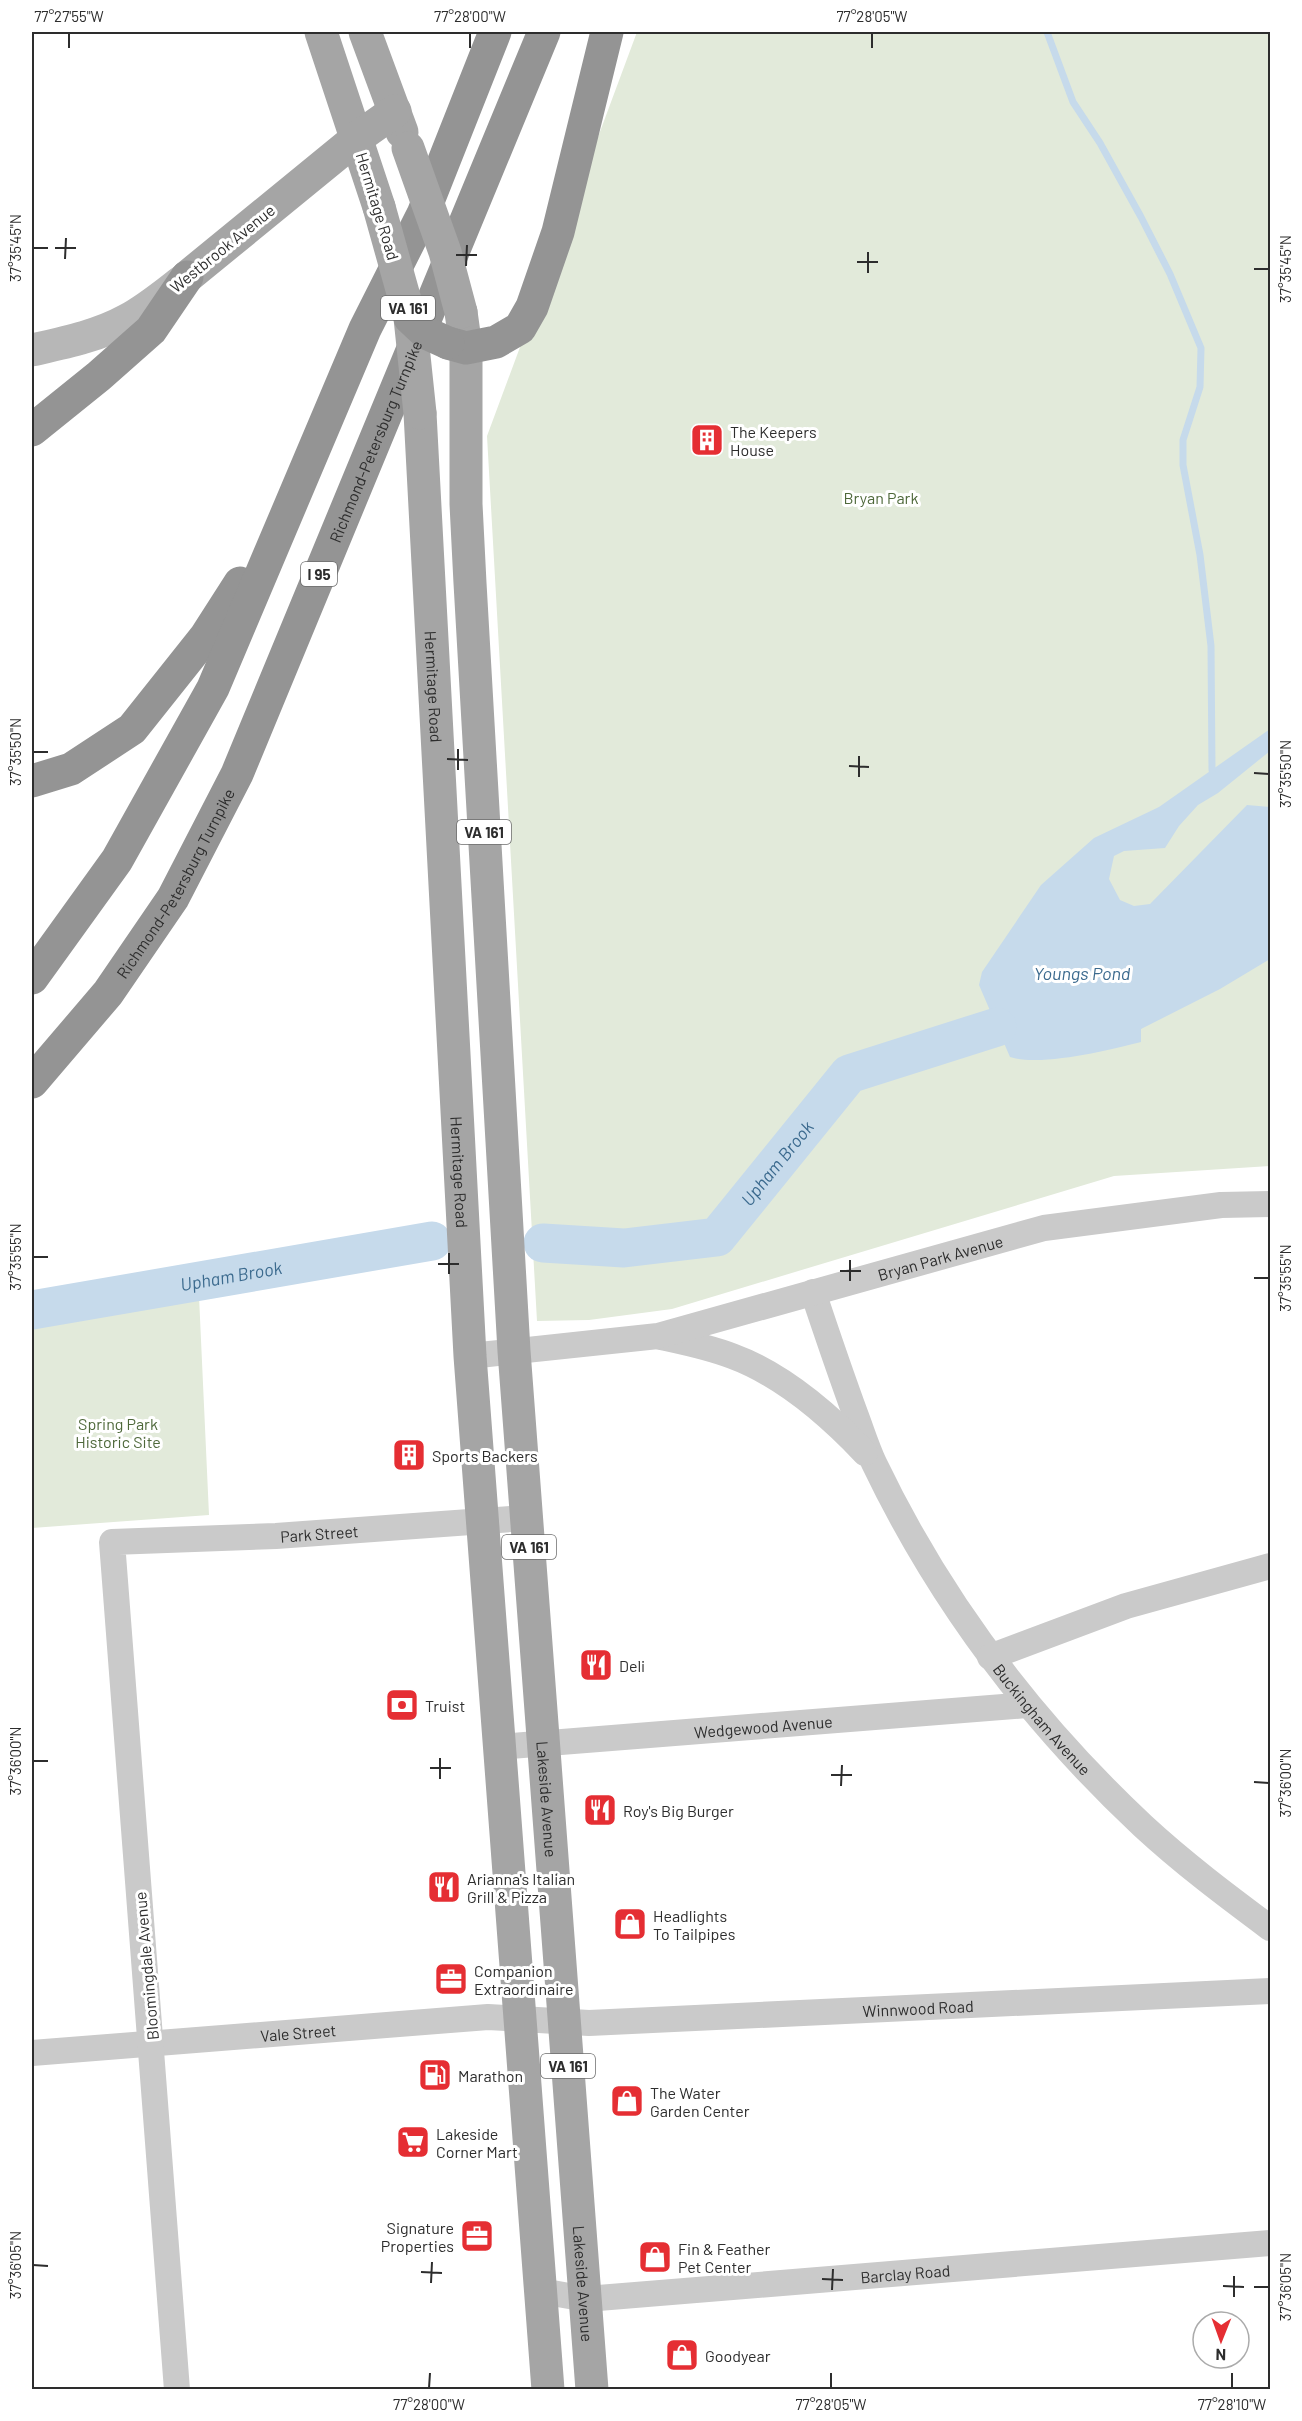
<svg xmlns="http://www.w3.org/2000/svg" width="1302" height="2421" viewBox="0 0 1302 2421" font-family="Barlow,sans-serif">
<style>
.green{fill:#e2eada}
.water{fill:#c6daeb}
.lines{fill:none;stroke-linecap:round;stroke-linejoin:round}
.stream{stroke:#c6daeb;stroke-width:7}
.river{stroke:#c6daeb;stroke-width:39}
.street{stroke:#cacaca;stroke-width:26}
.secondary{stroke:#b7b7b7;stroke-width:33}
.primary{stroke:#a5a5a5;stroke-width:33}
.highway{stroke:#949494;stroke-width:33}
.primary-bridge{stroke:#a5a5a5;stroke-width:33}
.highway-bridge{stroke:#949494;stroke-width:33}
.ticks{fill:none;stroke:#2d2d2d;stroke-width:2}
.labels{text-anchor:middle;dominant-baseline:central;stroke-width:6;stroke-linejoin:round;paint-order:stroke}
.shield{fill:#fff;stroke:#6c6c6c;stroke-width:1.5}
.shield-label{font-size:15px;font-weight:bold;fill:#2d2d2d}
.street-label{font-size:16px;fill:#2d2d2d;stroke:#fff}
.poi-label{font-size:16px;fill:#2d2d2d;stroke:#fff;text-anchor:start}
.park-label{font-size:16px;fill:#4e683a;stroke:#fff}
.water-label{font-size:18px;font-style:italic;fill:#3b6a8e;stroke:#fff}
.neatline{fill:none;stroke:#2d2d2d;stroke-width:2}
.ticks-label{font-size:15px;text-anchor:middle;fill:#2d2d2d}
</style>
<rect width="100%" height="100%" fill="#fff"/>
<path class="green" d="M637,32H1270V1166L1114,1176L672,1309L589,1320L537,1321L487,436Z
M199,1296L209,1515L32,1528V1326L142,1310Z"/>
<path class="water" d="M1270,729V751L1218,793L1198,805L1179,826L1165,848L1124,851L1114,856L1109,879L1120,900L1134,906L1150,904L1247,805L1270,807V959L1220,989L1141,1029V1042C1109,1050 1041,1067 1010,1057L979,985L982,972L1041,885L1094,838L1159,807Z"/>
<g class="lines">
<path class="stream" d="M1047,32L1073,102L1100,143L1141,217L1170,274L1201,348L1200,387L1183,440V465L1200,555L1211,646L1212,770"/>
<g class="river">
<path id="s1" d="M543,1243L624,1248L717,1237L849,1074L997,1027"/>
<path id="s2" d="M32,1310L432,1241"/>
</g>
<g class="street">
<path id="s3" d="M813,1292C827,1334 841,1375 856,1416C862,1432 867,1448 874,1463C940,1601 1032,1722 1143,1826C1183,1863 1227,1896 1270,1928"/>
<path d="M661,1337C684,1342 709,1347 732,1356C781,1374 829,1415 865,1453"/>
<path id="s4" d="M470,1356L658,1336L1044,1228L1221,1205L1270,1204"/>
<path d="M990,1657L1126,1606L1270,1566"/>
<path id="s5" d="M498,1747L1027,1705"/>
<path id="s6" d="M32,2053L488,2017L589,2023L1270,1991"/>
<path id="s7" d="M541,2291L586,2299L1270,2243"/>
<path id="s8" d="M177,2390L112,1542L276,1536L526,1518"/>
</g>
<path class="secondary" d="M32,350C63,343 98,336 127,320C146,310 163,296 181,282"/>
<g class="primary">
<path d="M321,32L379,207"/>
<path d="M365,32L402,132"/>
<path d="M187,277L357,138L395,111"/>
<path id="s9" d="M461,312L466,348V504L470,583L514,1351L592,2390"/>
<path id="s10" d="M420,413L470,1356L548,2390"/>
</g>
<g class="highway">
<path d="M448,343L466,348L496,342L520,328L532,307L558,232L607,32"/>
<path d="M32,430L99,376L151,330L187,277"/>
<path d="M32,781L71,769L132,729L206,636L240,583"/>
<path d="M32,978L117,860L213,688L365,329L423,214L495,32"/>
<path id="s11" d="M32,1082L108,993L173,898L237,774L544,32"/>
</g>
<path class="primary-bridge" d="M408,148L445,252L461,312
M379,207L410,318L420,413"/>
<path class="highway-bridge" d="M410,318L426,333L448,343"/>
</g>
<path class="ticks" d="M69,48V33M470,48V33M872,48V33M33,248H48M55,248H76M456,255H477M65,259L66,238M857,262H878M466,266L467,245M1254,269H1269M868,273V252M33,752H48M447,759L468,760M849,766L869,767M458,770V749M1254,773L1269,774M859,777V756M33,1257H48M438,1264H459M840,1271H861M449,1274V1253M1254,1278H1269M850,1281V1260M33,1761H48M430,1768H451M831,1775H852M440,1779V1758M1254,1782L1269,1783M841,1786L842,1765M33,2265L48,2266M421,2272L442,2273M822,2279L843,2280M431,2283L432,2262M1223,2286L1244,2287M1254,2287H1269M832,2290L833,2269M1234,2297V2276M429,2388L430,2373M831,2388V2373M1232,2388V2373"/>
<defs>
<g id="building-square" transform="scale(1.725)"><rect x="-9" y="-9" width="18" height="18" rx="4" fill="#e52e33" stroke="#fff"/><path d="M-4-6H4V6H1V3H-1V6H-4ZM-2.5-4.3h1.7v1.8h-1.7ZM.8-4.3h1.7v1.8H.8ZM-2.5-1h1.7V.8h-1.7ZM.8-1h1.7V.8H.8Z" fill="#fff"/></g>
<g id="restaurant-square" transform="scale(1.725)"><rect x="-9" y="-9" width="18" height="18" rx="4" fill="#e52e33" stroke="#fff"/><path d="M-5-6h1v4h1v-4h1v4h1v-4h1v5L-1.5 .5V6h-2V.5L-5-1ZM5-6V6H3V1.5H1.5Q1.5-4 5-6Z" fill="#fff"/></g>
<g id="bank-square" transform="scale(1.725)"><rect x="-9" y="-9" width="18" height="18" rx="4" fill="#e52e33" stroke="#fff"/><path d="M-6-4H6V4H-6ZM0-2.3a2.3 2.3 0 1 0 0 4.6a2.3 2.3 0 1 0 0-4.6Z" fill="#fff"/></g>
<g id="shop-square" transform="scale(1.725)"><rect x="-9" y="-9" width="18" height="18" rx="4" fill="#e52e33" stroke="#fff"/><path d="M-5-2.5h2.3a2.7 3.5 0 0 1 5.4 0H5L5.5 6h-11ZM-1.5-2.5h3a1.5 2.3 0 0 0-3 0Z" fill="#fff"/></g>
<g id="office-square" transform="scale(1.725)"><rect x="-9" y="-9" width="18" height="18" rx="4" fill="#e52e33" stroke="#fff"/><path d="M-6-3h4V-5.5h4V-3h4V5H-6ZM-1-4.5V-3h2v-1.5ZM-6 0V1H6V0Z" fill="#fff"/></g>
<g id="fuel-square" transform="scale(1.725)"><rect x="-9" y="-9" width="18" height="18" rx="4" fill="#e52e33" stroke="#fff"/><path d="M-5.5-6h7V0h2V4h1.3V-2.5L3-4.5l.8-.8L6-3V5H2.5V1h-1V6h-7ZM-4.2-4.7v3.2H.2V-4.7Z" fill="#fff"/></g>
<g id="supermarket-square" transform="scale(1.725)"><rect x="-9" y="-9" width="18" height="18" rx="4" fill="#e52e33" stroke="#fff"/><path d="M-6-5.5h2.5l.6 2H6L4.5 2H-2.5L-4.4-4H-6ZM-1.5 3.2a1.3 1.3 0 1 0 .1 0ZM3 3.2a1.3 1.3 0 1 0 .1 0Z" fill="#fff"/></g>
</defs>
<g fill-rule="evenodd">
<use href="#building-square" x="707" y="440"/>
<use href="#building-square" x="409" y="1455"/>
<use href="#restaurant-square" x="596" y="1665"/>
<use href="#bank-square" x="402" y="1705"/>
<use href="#restaurant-square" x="600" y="1810"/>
<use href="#restaurant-square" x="444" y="1887"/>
<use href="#shop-square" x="630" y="1924"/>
<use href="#office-square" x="451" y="1979"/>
<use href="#fuel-square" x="435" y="2075"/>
<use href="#shop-square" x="627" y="2101"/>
<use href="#supermarket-square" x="413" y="2142"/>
<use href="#office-square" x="477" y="2236"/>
<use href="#shop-square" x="655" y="2257"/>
<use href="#shop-square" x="682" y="2355"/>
</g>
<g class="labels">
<g class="shield">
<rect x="381" y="296" width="54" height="24" rx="4.5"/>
<rect x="301" y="562" width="36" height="24" rx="4.5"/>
<rect x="457" y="820" width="54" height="24" rx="4.5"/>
<rect x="502" y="1535" width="54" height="24" rx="4.5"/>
<rect x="541" y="2054" width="54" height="24" rx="4.5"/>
</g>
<g class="shield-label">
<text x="408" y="308">VA 161</text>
<text x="319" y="574">I 95</text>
<text x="484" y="832">VA 161</text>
<text x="529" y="1547">VA 161</text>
<text x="568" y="2066">VA 161</text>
</g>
<g class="street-label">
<text transform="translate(378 206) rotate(73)">Hermitage Road</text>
<text transform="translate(222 248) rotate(-39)">Westbrook Avenue</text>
<text stroke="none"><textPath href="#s11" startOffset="732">Richmond-Petersburg Turnpike</textPath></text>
<text stroke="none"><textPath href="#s10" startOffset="274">Hermitage Road</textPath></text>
<text stroke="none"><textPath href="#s11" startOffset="246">Richmond-Petersburg Turnpike</textPath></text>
<text stroke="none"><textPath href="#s10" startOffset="760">Hermitage Road</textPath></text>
<text stroke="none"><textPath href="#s4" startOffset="482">Bryan Park Avenue</textPath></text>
<text stroke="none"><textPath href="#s8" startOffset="1058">Park Street</textPath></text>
<text stroke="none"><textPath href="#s3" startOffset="489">Buckingham Avenue</textPath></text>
<text stroke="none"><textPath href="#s5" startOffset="266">Wedgewood Avenue</textPath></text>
<text stroke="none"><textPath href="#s9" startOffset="1490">Lakeside Avenue</textPath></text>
<text transform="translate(146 1966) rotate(-95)">Bloomingdale Avenue</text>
<text stroke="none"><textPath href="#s6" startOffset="888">Winnwood Road</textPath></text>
<text stroke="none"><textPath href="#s6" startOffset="267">Vale Street</textPath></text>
<text stroke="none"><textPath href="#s7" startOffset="366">Barclay Road</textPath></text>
<text stroke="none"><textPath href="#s9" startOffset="1976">Lakeside Avenue</textPath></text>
</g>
<g class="poi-label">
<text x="730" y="431">The Keepers<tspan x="730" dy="18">House</tspan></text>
<text x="432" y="1455">Sports Backers</text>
<text x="619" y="1665">Deli</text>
<text x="425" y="1705">Truist</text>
<text x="623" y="1810">Roy's Big Burger</text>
<text x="467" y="1878">Arianna's Italian<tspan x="467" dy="18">Grill &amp; Pizza</tspan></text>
<text x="653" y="1915">Headlights<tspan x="653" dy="18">To Tailpipes</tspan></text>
<text x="474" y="1970">Companion<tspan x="474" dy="18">Extraordinaire</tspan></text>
<text x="458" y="2075">Marathon</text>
<text x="650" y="2092">The Water<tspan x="650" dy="18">Garden Center</tspan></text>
<text x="436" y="2133">Lakeside<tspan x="436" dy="18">Corner Mart</tspan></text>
<text x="454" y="2227" text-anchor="end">Signature<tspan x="454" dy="18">Properties</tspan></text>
<text x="678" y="2248">Fin &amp; Feather<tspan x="678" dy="18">Pet Center</tspan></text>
<text x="705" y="2355">Goodyear</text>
</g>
<g class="park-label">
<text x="881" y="497">Bryan Park</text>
<text x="118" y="1423">Spring Park<tspan x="118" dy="18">Historic Site</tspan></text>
</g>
<g class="water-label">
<text x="1082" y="973">Youngs Pond</text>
<text stroke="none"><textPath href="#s1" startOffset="270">Upham Brook</textPath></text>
<text stroke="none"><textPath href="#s2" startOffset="202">Upham Brook</textPath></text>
</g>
</g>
<rect width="1302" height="2421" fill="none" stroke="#ffffff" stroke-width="66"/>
<g transform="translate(1221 2340) rotate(181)"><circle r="28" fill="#ffffff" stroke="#ababab" stroke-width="1.5"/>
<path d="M0-4.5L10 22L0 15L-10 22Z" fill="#e52e33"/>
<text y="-9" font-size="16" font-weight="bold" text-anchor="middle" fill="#2d2d2d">N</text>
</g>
<rect x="33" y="33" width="1236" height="2355" class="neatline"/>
<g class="ticks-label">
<text x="69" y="22">77°27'55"W</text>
<text x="470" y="22">77°28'00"W</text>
<text x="872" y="22">77°28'05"W</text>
<text transform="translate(16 248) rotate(-90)" y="5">37°35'45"N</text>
<text transform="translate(1286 269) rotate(-90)" y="5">37°35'45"N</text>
<text transform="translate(16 752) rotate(-90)" y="5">37°35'50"N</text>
<text transform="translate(1286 774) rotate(-90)" y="5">37°35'50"N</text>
<text transform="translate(16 1257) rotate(-90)" y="5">37°35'55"N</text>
<text transform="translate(1286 1278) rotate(-90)" y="5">37°35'55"N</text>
<text transform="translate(16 1761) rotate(-90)" y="5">37°36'00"N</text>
<text transform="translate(1286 1783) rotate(-90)" y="5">37°36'00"N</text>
<text transform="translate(16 2265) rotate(-90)" y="5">37°36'05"N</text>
<text transform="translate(1286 2287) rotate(-90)" y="5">37°36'05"N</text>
<text x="429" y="2410">77°28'00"W</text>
<text x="831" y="2410">77°28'05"W</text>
<text x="1232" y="2410">77°28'10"W</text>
</g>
</svg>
